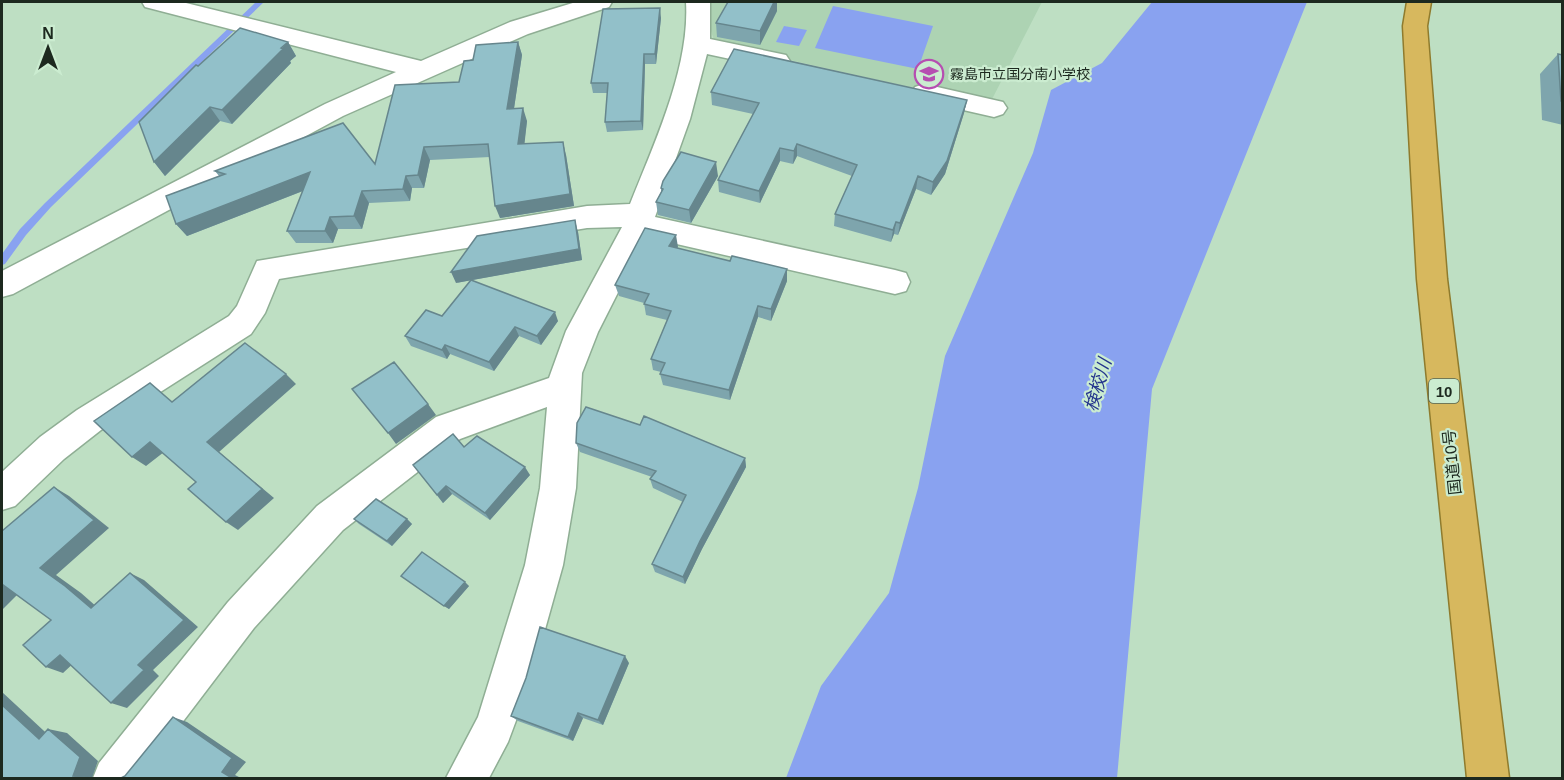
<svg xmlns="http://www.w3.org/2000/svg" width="1564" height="780" viewBox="0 0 1564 780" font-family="Arial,'Noto Sans JP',sans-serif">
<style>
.built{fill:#add3b3}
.water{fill:#89a2f0}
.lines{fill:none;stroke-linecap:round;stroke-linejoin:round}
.stream{fill:#89a2f0;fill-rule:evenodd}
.minor-casing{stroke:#8fae94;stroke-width:3}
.trunk-casing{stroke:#8f7b2d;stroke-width:3}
.minor{fill:#fff;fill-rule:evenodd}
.trunk{fill:#d7b85e;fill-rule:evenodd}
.wall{fill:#7ea5ad}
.shaded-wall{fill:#66868d}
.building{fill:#92c0c9;stroke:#66868d;stroke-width:1.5}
.labels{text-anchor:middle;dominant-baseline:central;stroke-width:4.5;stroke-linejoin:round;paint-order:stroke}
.far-poi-label{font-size:14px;fill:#1d291f;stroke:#cbecd0;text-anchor:start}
.shield{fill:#cbecd0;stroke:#516454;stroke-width:1.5}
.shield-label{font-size:15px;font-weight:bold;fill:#1d291f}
.street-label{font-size:16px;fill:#1d291f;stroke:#cbecd0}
.water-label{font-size:18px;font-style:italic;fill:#24358d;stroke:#cbecd0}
</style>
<rect width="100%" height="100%" fill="#bedfc3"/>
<path class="built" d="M701,2H1042L989,105L715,43Z"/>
<path class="water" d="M1152,2H1307L1152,389L1117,778H786L821,686L889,593L918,488L945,356L1033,153L1051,90L1102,63Z
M833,6L933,26L918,69L815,48Z
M784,26L807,30L799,46L776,42Z"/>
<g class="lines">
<path class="stream" d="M256,2H264L51,207L26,235L5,264L2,265V254L20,229L45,203Z"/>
<g class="minor-casing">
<path id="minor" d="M142,2H182L421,61L510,22L576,2H612L609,7L528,34L343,116L13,294L2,297V271L325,104L396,72L145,7Z
M686,2H710V39L786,55L790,61L786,67L777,69L707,54L690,119L655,217L895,270L906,273L910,282L906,291L895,294L646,237L598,332L582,373L576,488L563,565L530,683L508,742L489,778H446L478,717L525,565L540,488L547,407L460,439L343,530L254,628L140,778H93L99,763L228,602L317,506L436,417L549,378L566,331L622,227L587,228L279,279L265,313L251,334L101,430L64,459L15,506L2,510V472L40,437L77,410L229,316L237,306L257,261L587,206L630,204C654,144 690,67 686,2Z
M924,84L1003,102L1007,108L1003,114L994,117L915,99L911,93L915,87Z"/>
</g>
<g class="trunk-casing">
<path id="trunk" d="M1407,2H1431L1427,26L1447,279L1509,778H1467L1417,279L1403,26Z"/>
</g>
<use href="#minor" class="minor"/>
<use href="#trunk" class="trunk"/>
</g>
<path class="wall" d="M777,11L760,45L717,37L716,23Z
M661,18L656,64H645L643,130L607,132L605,122L608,93H593L591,83Z
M288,42L296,56L290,61L291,63L232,124L220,121L165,176L154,162L198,66Z
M518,42L522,55L514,108L527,121L524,144L566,155L574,206L500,218L490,157L430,160L424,188H412L410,201L369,203L362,229H338L333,243H296L287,231L303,191L187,236L176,224L219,176L215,171L375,164L459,82L473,60Z
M1558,54L1563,55V125L1542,120L1540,74Z
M711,92L967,100L964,113L945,174L931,195L916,189L898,235L894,234L891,242L834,226L835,214L852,176L797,156L793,164L780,161L760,203L719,192L718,180L753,114L712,105Z
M718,176L691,223L658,215L656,202L661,192V188Z
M578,232L582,260L472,280L558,321L541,345L519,336L494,371L450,354L447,359L411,346L405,336L442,316L471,280L456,283Z
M678,247L677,248L787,281L771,321L758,317L730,400L663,385L660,374L661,372L653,370L651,359L667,320L646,315L644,303L619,296L615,285Z
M640,425L745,458L746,467L702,549L685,584L655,572L652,564L683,502L653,488L650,479L652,477L580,452L576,443Z
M464,447L530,475L490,520L452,494L443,503L413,465Z
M354,519H407L412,524L392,546L359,524Z
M401,576L469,586L449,609Z
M629,663L603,725L583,718L573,741L518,721L511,716Z"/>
<path class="shaded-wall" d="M774,2H777V11L760,45V31Z
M660,8L661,18L656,64L655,54Z
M288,42L296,56L290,61L291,63L232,124L222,110Z
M518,42L522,55L512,122L507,109Z
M644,54L645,64L643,130L641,121Z
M967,100L964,113L945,174L931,195L933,182Z
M210,107L220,121L165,176L154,162Z
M523,108L527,121L523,157L518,144Z
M563,142L566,155L574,206L500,218L495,206Z
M797,144V156L793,164L794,151Z
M424,147L430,160L424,188L418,175Z
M780,148V161L760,203L759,191Z
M716,162L718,176L691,223L689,210Z
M310,172L318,185L187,236L176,224Z
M406,176L412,188L410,201L403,189Z
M918,176L916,189L898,235L900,223Z
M362,191L369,203L362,229L354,216Z
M330,217L338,229L333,243L325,231Z
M575,220L578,232L582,260L456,283L451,272Z
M896,222L894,234L891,242L893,230Z
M676,235L678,247L671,258L669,246Z
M787,269V281L771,321V309Z
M758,306V317L730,400L729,390Z
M555,312L558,321L541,345L537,336Z
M515,327L519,336L494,371L489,362Z
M445,345L450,354L447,359L442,350Z
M286,374L296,384L219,452L274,498L238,530L226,522L207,442Z
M428,404L436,415L396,444L388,433Z
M150,442L164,452L146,466L132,457Z
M745,458L746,467L702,549L685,584L683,577L700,541Z
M525,467L530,475L490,520L485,513Z
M446,486L452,494L443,503L437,495Z
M54,487L69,496L109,528L56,575L81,593L106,615L91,608L40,568Z
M407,519L412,524L392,546L387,541Z
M130,573L144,580L198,627L153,670L159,676L127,708L111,703Z
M465,582L469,586L449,609L444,606Z
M3,585L20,592L2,610V587Z
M60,655L77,660L63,673L46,667Z
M625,656L629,663L603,725L598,720Z
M2,692L57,743L39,739L2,705Z
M578,713L583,718L573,741L568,737Z
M173,717L187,722L246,762L235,775L241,778H232L222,772Z
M48,729L67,733L98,761L92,778H94H84L73,776Z"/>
<path class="building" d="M728,2H774L760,31L716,23Z
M660,8L655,54H644L641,121L605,122L608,83H591L603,9Z
M240,28L288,42L281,48L283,49L222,110L210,107L154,162L139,122L196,65L198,66Z
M518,42L507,109L523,108L518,144L563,142L570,194L495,206L488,144L424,147L418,175L406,176L403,189L362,191L354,216L330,217L325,231H287L310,172L176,224L166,196L225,174L215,171L343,123L375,164L395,85L459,82L464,61L473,60L476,45Z
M734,49L967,100L947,161L933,182L918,176L900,223L896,222L893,230L835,214L857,165L797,144L794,151L780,148L759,191L718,180L759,103L711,92Z
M1558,54L1563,55V101H1561Z
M681,152L716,162L689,210L656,202L663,189L661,188L663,181Z
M575,220L579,249L451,272L477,236Z
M645,228L676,235L669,246L730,261L732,256L787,269L771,309L758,306L729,390L660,374L665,363L651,359L671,311L644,304L649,294L615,285Z
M471,280L555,312L537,336L515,327L489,362L445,345L442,350L405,336L426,310L442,316Z
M245,343L286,374L207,442L262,489L226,522L188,489L196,482L150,442L132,457L94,421L150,383L172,402Z
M394,362L428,404L388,433L352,389Z
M586,407L640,425L644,416L745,458L700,541L683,577L652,564L686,495L650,479L656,471L576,443L577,423Z
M453,434L464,447L477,436L525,467L485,513L446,486L437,495L413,465Z
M54,487L94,520L40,568L65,586L91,608L130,573L184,620L138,665L144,670L111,703L60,655L46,667L23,645L51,620L3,585L2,587V531Z
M376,499L407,519L387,541L354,519Z
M422,552L465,582L444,606L401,576Z
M540,627L625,656L598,720L578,713L568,737L511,716L526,678Z
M2,705L39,739L48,729L80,757L73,776L86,777L84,778H2Z
M173,717L232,758L222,772L232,778H121L125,776Z"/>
<defs>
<g id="school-ring" transform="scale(1.5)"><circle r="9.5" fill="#cbecd0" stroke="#b64eb1" stroke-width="1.5"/><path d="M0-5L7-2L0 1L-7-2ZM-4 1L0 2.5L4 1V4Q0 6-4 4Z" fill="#b64eb1"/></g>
</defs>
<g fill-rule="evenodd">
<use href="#school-ring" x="929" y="74"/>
</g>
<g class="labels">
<g class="far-poi-label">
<text x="950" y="74">霧島市立国分南小学校</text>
</g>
<rect class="shield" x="1429" y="379" width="30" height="24" rx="4.5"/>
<g class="shield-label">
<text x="1444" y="391">10</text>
</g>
<g class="street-label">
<text transform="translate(1452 462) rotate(-96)">国道10号</text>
</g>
<g class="water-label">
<text transform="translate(1098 385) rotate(-74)">検校川</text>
</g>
</g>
<rect width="1564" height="780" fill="none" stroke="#1d291f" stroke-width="6"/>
<g transform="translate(48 48)" stroke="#cbecd0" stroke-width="4.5" paint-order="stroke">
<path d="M0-4.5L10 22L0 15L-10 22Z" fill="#1d291f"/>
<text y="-9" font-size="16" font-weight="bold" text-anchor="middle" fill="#1d291f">N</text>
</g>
</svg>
